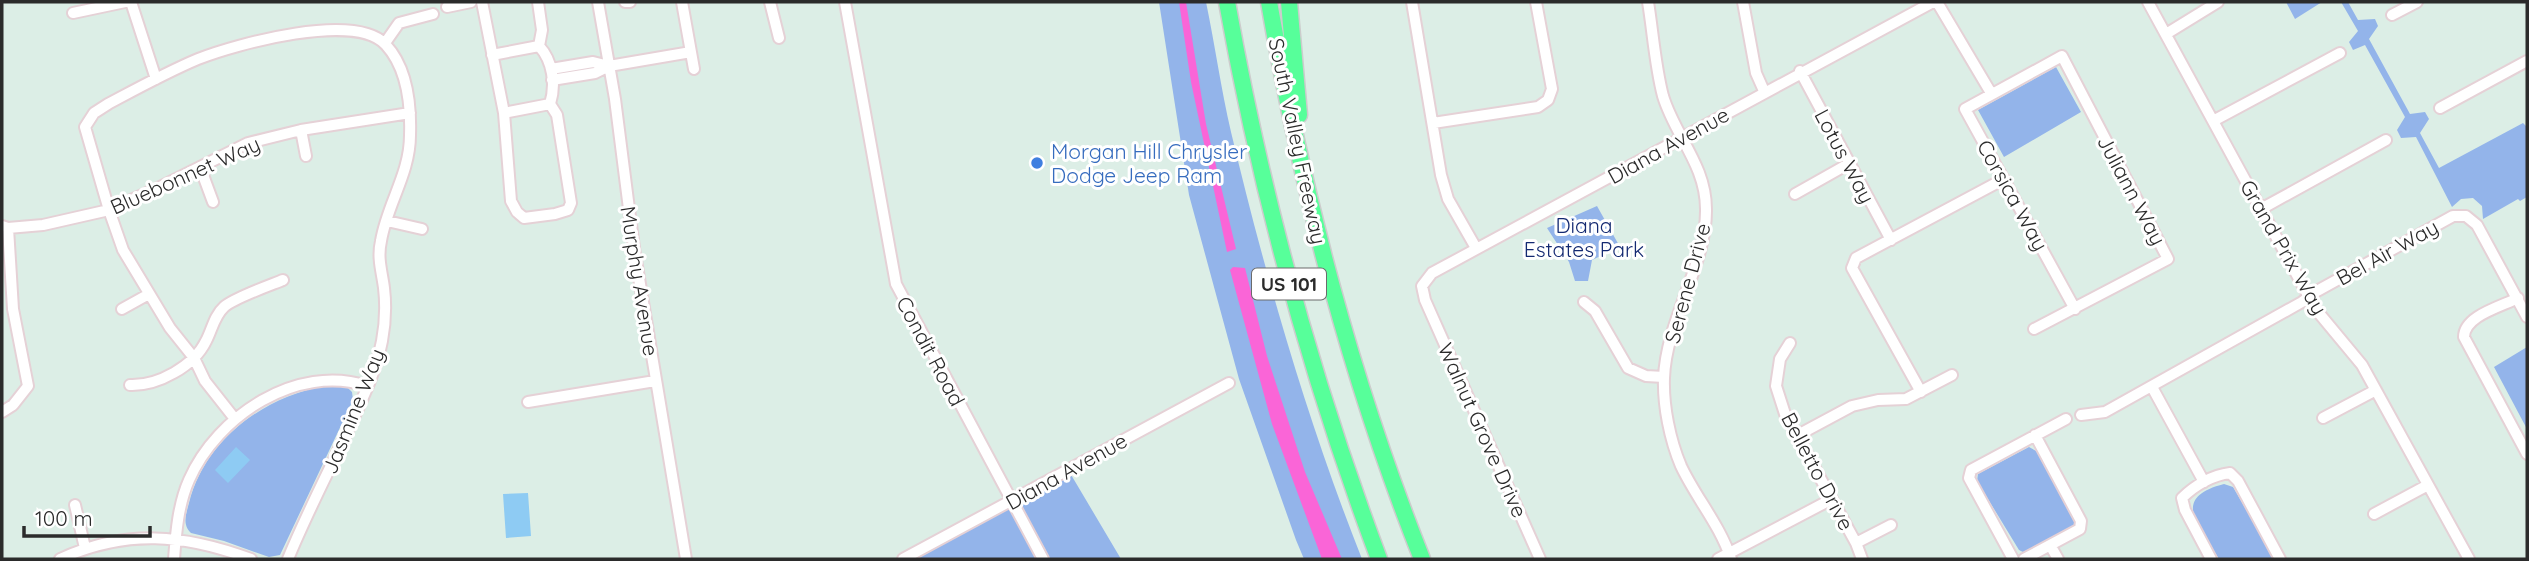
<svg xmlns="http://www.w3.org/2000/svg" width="2529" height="561" viewBox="0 0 2529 561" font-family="Quicksand,sans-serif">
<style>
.green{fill:#93b4ea}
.pitch{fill:#8ecbf3}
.water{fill:#fa65d7}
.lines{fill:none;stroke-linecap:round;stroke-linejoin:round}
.minor-casing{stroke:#e5d1d6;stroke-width:14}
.highway-casing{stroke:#ccc;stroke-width:19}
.minor{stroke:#fff;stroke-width:10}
.highway{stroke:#57ff9a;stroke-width:16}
.shop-dot{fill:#3f7fe0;stroke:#fff;stroke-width:2.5}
.labels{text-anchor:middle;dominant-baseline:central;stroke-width:6;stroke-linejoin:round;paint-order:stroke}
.shield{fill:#fff;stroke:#6b6b6b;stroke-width:2}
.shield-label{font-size:19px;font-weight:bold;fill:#2b2b2b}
.street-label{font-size:21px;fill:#2b2b2b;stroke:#fff}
.shop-label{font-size:21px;fill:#366cbe;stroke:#fff;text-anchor:start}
.park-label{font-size:21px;fill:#132971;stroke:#fff}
</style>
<rect width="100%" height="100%" fill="#dceee6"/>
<path class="green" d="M1159,2H1206C1215,45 1221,89 1231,132C1265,275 1308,423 1362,559H1304L1296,540L1239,379L1189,195Z
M2286,2H2322L2295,19Z
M2341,2H2348L2358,20L2375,19L2378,26L2369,39L2410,114L2425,112L2429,119L2420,133L2439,168L2523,123L2527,127V197L2520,201L2518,199L2483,219L2482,206L2473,198L2461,199L2452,207L2416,137L2401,138L2397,130L2405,117L2365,45L2353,50L2349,42L2358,31Z
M2056,67L2081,112L2004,157L1978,110Z
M1597,206L1620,247L1592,260L1588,281H1575L1569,262L1547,228Z
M2527,347V429L2494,367Z
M324,386H346L352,392L353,400L280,555L269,557L224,541L191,533C182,525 186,514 189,503C205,440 262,398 324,386Z
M2029,447L2038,452L2075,523L2074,528L2025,553L2019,550L1977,481L1978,474Z
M1070,473L1121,559H909L1006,509Z
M2224,484L2233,487L2275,559H2219C2200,527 2169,498 2224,484Z"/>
<path class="pitch" d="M236,447L250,460L228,483L215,470Z
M528,493L531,536L506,538L503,494Z"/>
<path class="water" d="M1179,2H1186L1206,124L1236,249L1227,252L1191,82Z
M1233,267L1245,268L1267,356L1305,472L1342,559H1322L1272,424L1230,270Z"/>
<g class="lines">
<g class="minor-casing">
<path id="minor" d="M131,2L156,79
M482,2L504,113L511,201L517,212L524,218L555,214L568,210L571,203L557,115L550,104
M538,2L542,30L539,46C553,61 556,85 550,104
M598,2L615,99L634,248L686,559
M625,2H630
M682,2L694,69
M770,2L779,38
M845,2L896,284L1043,559
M1412,2L1441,175L1448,199L1476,248
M1648,2C1653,32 1655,66 1663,96C1675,136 1706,165 1706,209C1707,264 1666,320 1664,378C1663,406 1670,440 1681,466C1696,498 1720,525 1731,559
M1743,2L1756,73L1764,91
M1937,2L1991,93
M2148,2L2309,297L2318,312L2362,365L2469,559
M447,7L471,2
M73,13L125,2
M2392,15L2417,2
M2166,34L2218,2
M385,43L399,23L433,14
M492,55L539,46
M551,69L593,62L609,66
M1800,71L1891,240
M552,80L595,73L609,66L691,52
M2440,108L2527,61
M504,113L550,104
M2213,121L2340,53
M1433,123L1538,107L1548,100L1552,89L1536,2
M301,130L306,156
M200,167L213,202
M1795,194L1850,163
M2261,209L2386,140
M387,221L422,229
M2,226L8,228L43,225L109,210L156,189L248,143L301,130L410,113
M2518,298C2500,307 2464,316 2464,337L2527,454
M1584,302L1595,311L1628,368L1646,376L1664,377
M122,309L149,294
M2034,329L2168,259L2062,56L1965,109L2075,309
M1790,343L1780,359L1776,386L1785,414L1856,543L1862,559
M130,385C158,386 194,366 206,341C212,330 214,316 224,307C234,298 268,286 283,280
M2152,387L2204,482
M1921,392L1852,268L1856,258L2004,179
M528,402L655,381
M2,412L13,405L28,386L13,309L8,228
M2081,415L2105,412L2302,302L2317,291L2453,216H2466L2477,225L2527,317
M2323,418L2376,390
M235,419L205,381L194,358L170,328L123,250L109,210L85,127L94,113L108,104C138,88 167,72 198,59C236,44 356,11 386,45C408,69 411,105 410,135C410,174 387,204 381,241C377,258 382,272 384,288C386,305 385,325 382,341C376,372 361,402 348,430C328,473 306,515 288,559
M1798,435L1852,406L1878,400L1906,399L1952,375
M75,505L85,548
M2374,514L2428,485
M1856,543L1891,525
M2050,545L2058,559
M60,559C126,529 184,534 251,559
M174,559C176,533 178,505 189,480C217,416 297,363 367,386
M903,559L1229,383
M1540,559L1425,300L1422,286L1432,273L1933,2
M1718,559L1832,499
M2013,559L1969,478L1971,470L2066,419
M2024,559L2080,529L2081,521L2035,435
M2211,559L2185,510L2182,498C2195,485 2213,475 2230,473L2238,481L2280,559"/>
</g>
<g class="highway-casing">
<path id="highway" d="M1227,2C1261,193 1311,378 1379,559
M1269,2C1302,192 1351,380 1422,559
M1289,2L1299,115"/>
</g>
<use href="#minor" class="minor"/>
<use href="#highway" class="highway"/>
</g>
<circle class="shop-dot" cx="1037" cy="163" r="7"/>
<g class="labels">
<rect class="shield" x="1252" y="268.5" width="74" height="31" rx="5"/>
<g class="shield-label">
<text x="1289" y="284">US 101</text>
</g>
<g class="street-label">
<text transform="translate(1298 141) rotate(78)">South Valley Freeway</text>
<text transform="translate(1668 145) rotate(-29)">Diana Avenue</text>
<text transform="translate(1845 156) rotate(62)">Lotus Way</text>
<text transform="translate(185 175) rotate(-24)">Bluebonnet Way</text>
<text transform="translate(2132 190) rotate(62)">Juliann Way</text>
<text transform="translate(2013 195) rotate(61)">Corsica Way</text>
<text transform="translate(2284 247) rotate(60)">Grand Prix Way</text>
<text transform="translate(2387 252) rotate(-29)">Bel Air Way</text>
<text transform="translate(640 281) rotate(81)">Murphy Avenue</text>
<text transform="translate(1687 283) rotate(-75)">Serene Drive</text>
<text transform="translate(931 351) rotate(62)">Condit Road</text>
<text transform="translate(353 411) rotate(-68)">Jasmine Way</text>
<text transform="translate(1483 430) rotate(66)">Walnut Grove Drive</text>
<text transform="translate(1066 471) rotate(-29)">Diana Avenue</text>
<text transform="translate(1818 471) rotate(62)">Belletto Drive</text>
</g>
<g class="shop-label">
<text x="1051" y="151">Morgan Hill Chrysler<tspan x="1051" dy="24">Dodge Jeep Ram</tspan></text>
</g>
<g class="park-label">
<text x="1584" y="225">Diana<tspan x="1584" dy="24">Estates Park</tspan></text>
</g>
</g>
<rect width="2529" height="561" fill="none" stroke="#2b2b2b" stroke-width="7"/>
<path d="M24 526v10h126v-10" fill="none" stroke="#2b2b2b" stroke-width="3.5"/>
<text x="35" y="526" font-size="21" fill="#2b2b2b" stroke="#ffffff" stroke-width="5" paint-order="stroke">100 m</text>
</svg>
